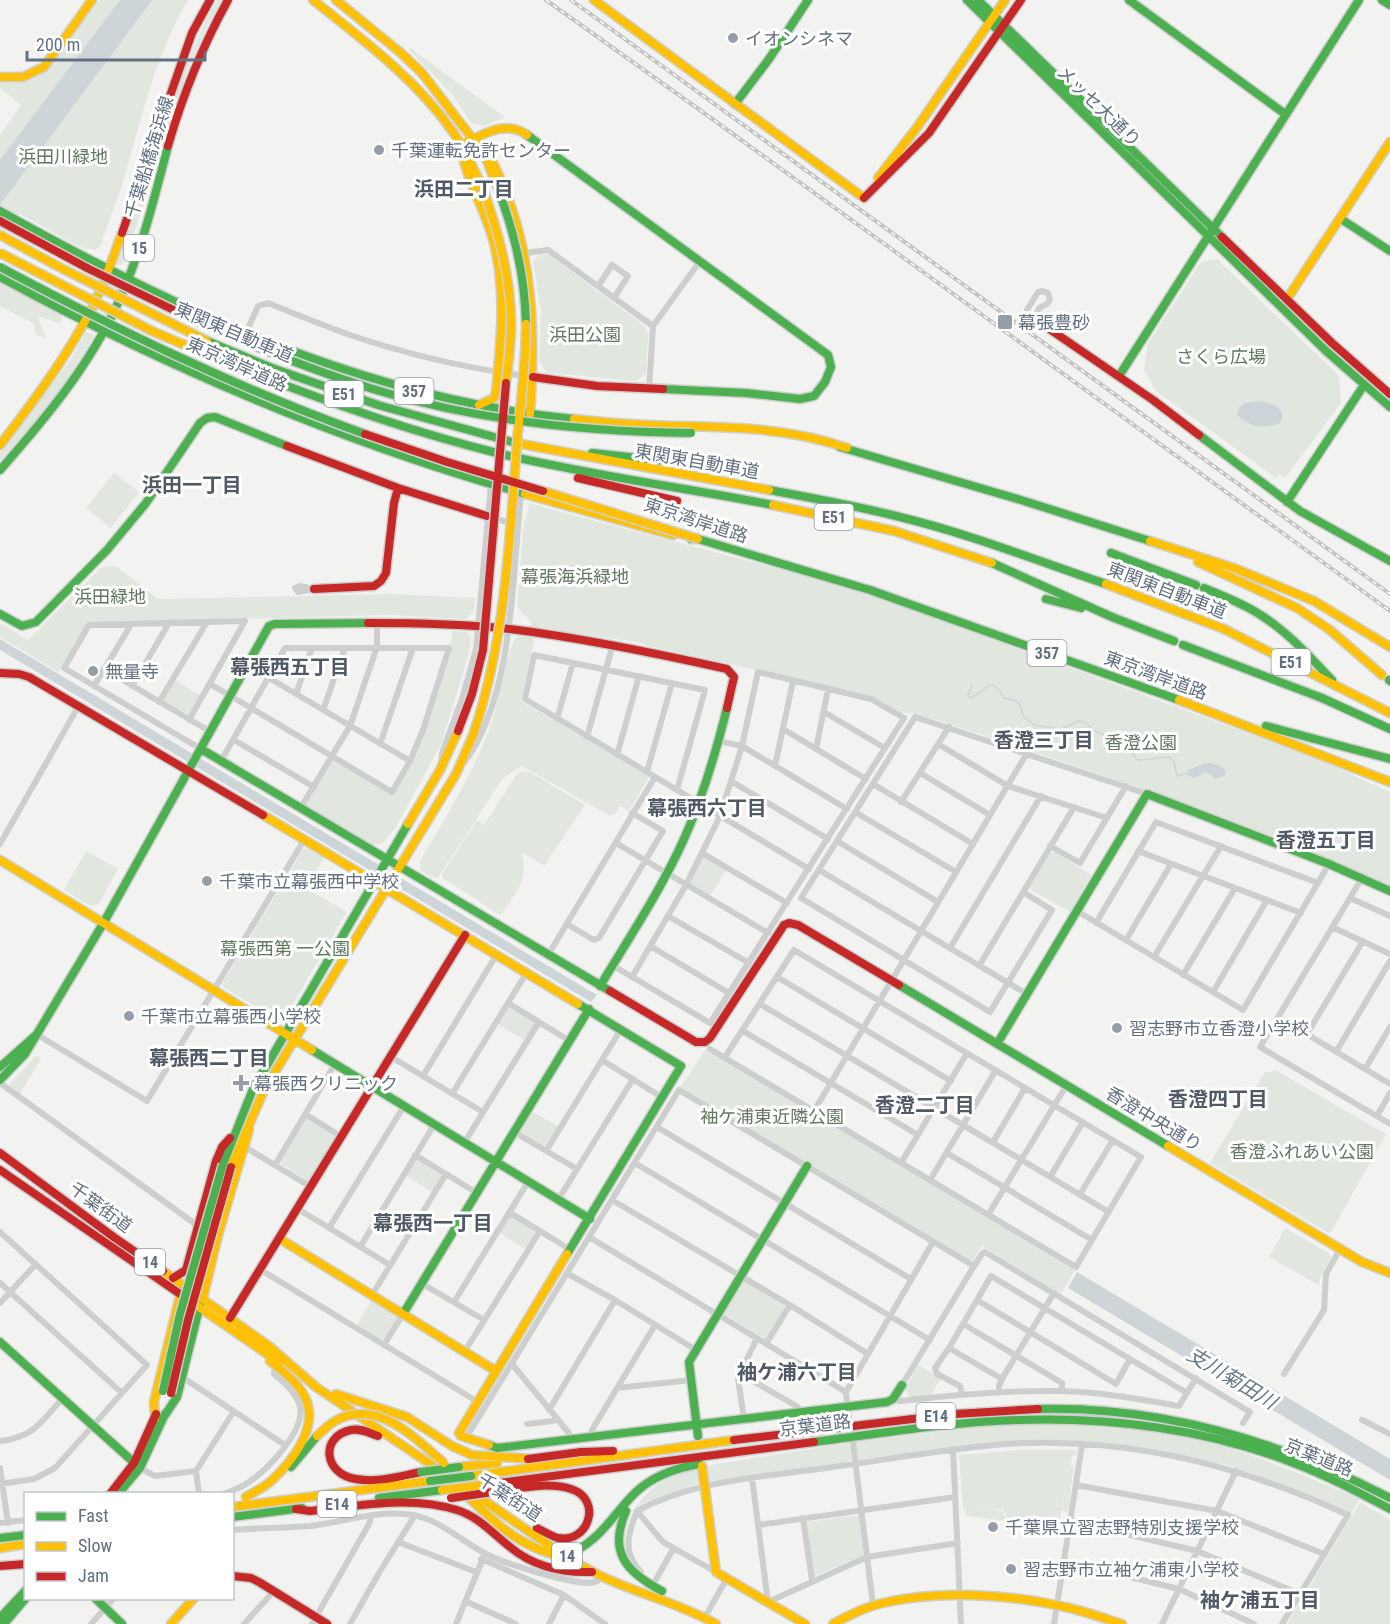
<svg xmlns="http://www.w3.org/2000/svg" width="1390" height="1624" viewBox="0 0 1390 1624" font-family="'Roboto Condensed','Noto Sans JP',sans-serif">
<style>
.green{fill:#e1e6de}
.water{fill:#ced5d8}
.lines{fill:none;stroke-linecap:round;stroke-linejoin:round}
.stream{stroke:#ced5d8;stroke-width:1.5}
.fast-casing{stroke:#ced0d0;stroke-width:11}
.slow-casing{stroke:#ced0d0;stroke-width:11}
.jam-casing{stroke:#ced0d0;stroke-width:11}
.street{stroke:#cdcece;stroke-width:6}
.fast{stroke:#4caf50;stroke-width:8}
.slow{stroke:#ffc107;stroke-width:8}
.jam{stroke:#c62828;stroke-width:8}
.rail-casing{stroke:#c2c3c4;stroke-width:4}
.rail{stroke:#fff;stroke-width:1.5;stroke-dasharray:4.5;stroke-linecap:butt}
.fast-bridge-casing{stroke:#ced0d0;stroke-width:11;stroke-linecap:butt}
.slow-bridge-casing{stroke:#ced0d0;stroke-width:11;stroke-linecap:butt}
.jam-bridge-casing{stroke:#ced0d0;stroke-width:11;stroke-linecap:butt}
.fast-bridge{stroke:#4caf50;stroke-width:8}
.slow-bridge{stroke:#ffc107;stroke-width:8}
.jam-bridge{stroke:#c62828;stroke-width:8}
.poi-dot{fill:#949ea8;stroke:#fff;stroke-width:2}
.labels{text-anchor:middle;dominant-baseline:central;stroke-width:6;stroke-linejoin:round;paint-order:stroke}
.shield{fill:#fff;stroke:#919ba7;stroke-width:1.5}
.shield-label{font-size:16px;font-weight:bold;fill:#627081}
.poi-label{font-size:18px;fill:#627081;stroke:#fff;text-anchor:start}
.street-label{font-size:18px;fill:#627081;stroke:#fff}
.park-label{font-size:18px;fill:#637861;stroke:#fff}
.neighbourhood-label{font-size:20px;font-weight:bold;fill:#505a66;stroke:#fff}
.water-label{font-size:20px;font-style:italic;fill:#627886;stroke:#fff}
</style>
<rect width="100%" height="100%" fill="#f2f3f0"/>
<path class="green" d="M99,0H188C155,56 141,120 123,182C116,204 107,225 100,247L95,250L79,247L19,213L0,238V135L21,105L0,88V82C18,85 34,81 48,69Z
M218,0H222L207,26L188,68L130,246L122,265H117V262L185,67L207,18Z
M410,48L505,117L485,126L471,123L452,94L409,50Z
M540,254L549,255L644,325L648,334L646,374L636,381L548,373L539,362L541,312L533,261Z
M1217,259L1339,376L1341,403L1285,478L1279,474L1276,478L1156,391L1144,370L1148,343L1201,262Z
M0,281L62,315V321L58,323L38,316L46,338L36,334L33,323L0,306Z
M86,332L91,333L93,337C70,384 34,423 0,461V453L71,359Z
M114,473L139,492L111,528L86,508Z
M528,503L821,580L907,608L1313,757L1390,792V886C1305,846 1216,815 1128,784C1056,760 985,734 912,713H901L867,695L645,645L644,643L532,627C531,617 520,613 517,606L524,519L527,518Z
M116,566L158,599L392,594L475,598L474,611L466,619L389,615L87,623L58,672L0,637V623L28,640L102,567Z
M452,631L466,632L471,638L467,660L441,744L396,827L383,843L367,846L305,805L333,759L392,793L412,761L443,671L452,639Z
M517,637H531L534,640L521,701L649,777L629,811L620,806L614,815L611,814L610,816L522,766L503,778L437,879L433,876L432,878L420,870V861C445,818 472,776 489,730C498,707 504,651 517,637Z
M175,680L201,696L190,715L164,702L163,699Z
M523,771L530,772L585,805L544,866L522,852C528,881 517,893 500,915L443,878L442,874L477,820L484,825L516,775Z
M307,848L324,858L306,888L347,912L285,1017L276,1019L223,987L222,984L303,849Z
M86,851L118,869L99,904L90,906L64,890Z
M1055,852L1091,875L1070,912L1031,890L1030,887L1050,853Z
M702,857H705L726,870L710,896L690,884V880Z
M511,1008L533,1021L534,1025L525,1040L498,1024L507,1009Z
M706,1049L1075,1270L1061,1294L982,1246L973,1260L970,1261L680,1088Z
M36,1056L41,1059L19,1095L11,1087L10,1083Z
M1277,1071L1386,1134L1330,1234L1210,1163L1265,1072Z
M531,1111L558,1126L547,1145L543,1146L520,1132Z
M306,1118L337,1137L311,1180L307,1181L280,1163V1160Z
M415,1159H418L442,1173V1176L432,1192L405,1175Z
M511,1216L534,1231L535,1234L525,1249L499,1232L509,1217Z
M1285,1228L1330,1254L1331,1258L1321,1276L1319,1285L1269,1257Z
M741,1281H744L784,1305L785,1308L768,1338L765,1339L724,1314L723,1311Z
M372,1299L397,1314L398,1317L385,1339L381,1340L357,1325Z
M918,1365L941,1378L931,1395L910,1398L905,1389Z
M995,1425C1078,1424 1164,1427 1244,1453C1283,1466 1321,1482 1359,1499L1351,1514L1323,1501L1228,1465L1112,1443L1055,1441L859,1460L857,1458L855,1442Z
M849,1443L852,1459L850,1461L811,1469L710,1482L707,1480L705,1466Z
M1020,1450H1077L1076,1456L1072,1455L1071,1465L1074,1466L1068,1512L1062,1511L1065,1489L1059,1525L1009,1520L1003,1510L977,1506L1002,1511L1008,1521L966,1516V1510L963,1509L959,1455Z
M698,1467L700,1481L698,1484L635,1508C655,1481 668,1478 698,1467Z
M1360,1502L1390,1520V1624H1287Z
M860,1515L864,1555L814,1576L806,1522Z"/>
<path class="water" d="M120,0H152L0,205V160Z
M1257,401C1270,403 1289,407 1280,423C1264,429 1250,428 1237,415L1239,407L1246,403Z
M0,639L597,995L591,1002L0,650Z
M1206,763C1214,763 1221,765 1226,771L1225,776L1214,779L1212,775L1205,772L1194,778L1187,775L1188,770Z
M1077,1272L1390,1459V1480L1068,1288Z"/>
<g class="lines">
<path class="stream" d="M972,685L968,696L970,698C986,693 990,672 1004,698L1018,701L1024,717L1034,725L1061,729L1079,721L1084,722L1098,733L1124,740L1136,759L1139,760L1169,757L1174,762L1177,776L1188,773"/>
<g class="fast-casing">
<path id="fast" d="M967,0L1325,350L1390,407
M978,0L1222,237
M1129,0L1285,114
M1382,0L1390,5
M735,104L769,59L808,0
M527,135L828,355L831,367L825,382L814,396L800,399L746,393L663,389
M0,211C178,311 368,399 574,419
M1341,219L1390,251
M0,277C167,368 342,442 525,494
M207,341L272,368L378,405L516,443
M201,352C298,392 396,428 497,453C588,475 681,487 773,505
M1119,376L1359,0
M1199,435L1300,511L1390,561
M840,447L1021,500L1150,541
M592,453L721,467
M0,470C45,419 90,365 118,303C141,253 154,199 168,146
M769,490C813,498 857,506 900,517C970,534 1038,561 1106,584
M1287,502L1364,385
M691,539H698L870,590L1179,700
M1111,553L1196,585
M992,563L1112,617L1174,641
M1204,588C1223,596 1242,603 1259,614C1287,631 1309,656 1332,680
M1046,599L1081,608
M0,614L22,626L36,622L107,550L146,503L200,423L207,418L215,417L287,446
M1183,645L1322,698L1390,729
M1389,680L1390,681
M1266,726L1390,759
M201,749L610,991
M899,985L1168,1146
M600,986C629,938 661,890 684,839C703,797 716,752 727,708
M997,1044L1147,794L1329,864L1390,891
M312,1050L590,1219
M0,1067L36,1035
M0,1080L25,1054L104,922L269,626L275,624L368,623
M223,1164L253,1089L408,824
M567,1254L681,1066L578,1004
M403,1314L589,1009
M0,1342L140,1468
M1038,1409C1162,1406 1280,1441 1390,1498
M163,1418L177,1397L200,1305
M698,1436L689,1362L807,1166
M814,1442C882,1433 950,1422 1018,1420C1110,1417 1206,1429 1291,1462C1326,1475 1358,1492 1390,1509
M489,1445L497,1448L887,1402L893,1399L902,1385
M291,1467L317,1436
M118,1494L140,1468L165,1414
M379,1498L442,1490
M626,1511C608,1552 626,1572 662,1591
M232,1517L302,1508
M0,1538L26,1535
M577,1550C603,1536 615,1512 636,1492C653,1476 676,1468 699,1464
M95,1598L122,1624
M0,1618L26,1590
M4,1624L26,1598"/>
</g>
<g class="slow-casing">
<path id="slow" d="M313,0C363,40 416,79 453,132C465,150 474,169 483,189
M336,0L401,53L422,73L475,142
M594,0L864,198
M0,77H23L44,67L92,0
M473,139C491,153 498,172 506,193C534,264 535,338 530,414
M486,158L501,197
M878,178L918,126L1005,0
M1287,299L1390,142
M479,405L494,398L496,392C501,341 507,287 492,236C483,205 465,178 461,145C482,135 505,119 527,135
M574,419C607,423 641,425 675,426C734,427 791,428 847,448
M516,443L769,490
M0,445C30,406 60,366 84,323C100,295 111,263 122,233
M525,494L673,535
M773,505L894,531L992,563
M1150,541L1234,568L1314,601L1390,647
M1198,562L1297,608L1330,630L1382,675
M1106,584L1224,629L1390,713
M1179,700L1390,782
M263,815L578,1004
M408,824L440,770L458,731
M0,860L312,1050
M1168,1146L1362,1262L1390,1273
M231,1167L264,1090L456,774L473,735
M280,1239L496,1371
M163,1271L269,1346L316,1387L445,1474
M180,1294L280,1363
M203,1298L218,1235L249,1130
M336,1394L407,1417L452,1446L472,1455L533,1459
M155,1418L154,1402L180,1296
M489,1445L461,1436L459,1433L567,1254
M702,1466L716,1572L805,1624
M459,1467L497,1463
M471,1476L734,1440
M472,1493C515,1520 555,1553 601,1576C638,1594 679,1603 716,1624
M465,1494C491,1519 516,1544 552,1554
M246,1497C254,1492 263,1488 270,1482C290,1464 317,1431 307,1402C301,1385 284,1372 270,1361
M232,1507L430,1481
M0,1548L26,1544
M171,1624L194,1598
M833,1624C849,1615 865,1607 883,1603C938,1590 1010,1594 1065,1607C1084,1611 1103,1618 1122,1624"/>
</g>
<g class="jam-casing">
<path id="jam" d="M168,146C183,94 202,47 228,0
M864,198L929,133L1021,0
M122,233L192,33L210,0
M1222,237L1332,343L1390,394
M1045,326L1153,400L1199,435
M533,377L597,386L663,389
M287,446L398,488L487,516
M578,478L677,501
M314,589L374,586L381,581L386,573L394,503L398,488
M368,623C416,623 463,624 510,629C583,638 655,653 727,669L734,677L727,708
M0,673L19,674L29,677L263,815
M610,991L696,1042H705L710,1038L784,925L789,923L798,925L899,985
M0,1153L115,1238L163,1271
M0,1170L180,1294
M173,1278L186,1270L216,1161L222,1147L230,1138
M230,1318L465,935
M378,1436C369,1433 361,1428 351,1430C320,1436 323,1474 356,1479C377,1483 400,1476 421,1472
M734,1440L955,1414L1038,1409
M528,1459L581,1452L613,1451
M483,1485L814,1442
M493,1492C518,1489 546,1481 571,1489C603,1499 589,1544 558,1538C551,1536 543,1531 537,1528
M110,1494L134,1463L156,1414
M296,1509L310,1511C358,1506 410,1495 457,1510C479,1517 492,1533 510,1547C533,1566 563,1573 592,1572
M0,1566L26,1564
M232,1576L251,1578L259,1582L327,1624"/>
</g>
<path class="street" d="M526,253L548,250L653,326
M598,286L612,265L628,276L614,298
M1043,291L1048,293L1050,300L1047,304L1039,308L1037,313L1045,326L1029,315L1027,310L1038,292Z
M246,333L258,306L268,303C295,314 322,325 350,335C406,354 466,368 525,376
M649,389L653,326L700,261
M491,517L513,524
M300,586L314,589L298,592L295,588Z
M104,669L211,732
M269,678L410,761
M210,684L251,708L392,792L410,761L423,730L449,648H285L221,761
M94,686L129,628V624
M132,686L169,623
M296,694L312,648
M159,702L207,622
M323,710L345,648
M824,712L885,748
M557,719L573,663
M189,720L245,621
M783,729L866,779
M587,737L613,644
M234,740L314,787
M719,741L742,746L847,809
M380,744L413,648
M938,744L1008,786L1107,818
M201,749L64,668L89,625L245,621
M816,749L828,689
M617,755L639,676
M464,763C514,696 512,575 521,494
M441,764L442,753L462,699L476,649L491,484
M775,766L793,681
M647,772L672,683
M920,773L990,815
M731,781L828,839
M873,784L973,844
M677,790L705,690L534,655L525,699L809,869
M901,802L949,727
M301,807L350,726L377,647V622
M855,812L956,872
M837,841L938,902
M616,843L768,933
M0,844L78,707
M1050,846L1080,863L1126,786
M1138,851L1301,913
M702,853L787,903
M819,870L1027,994
M1362,878L1260,1047L1390,1124
M1023,892L1052,910L990,1012L801,898L915,717L1147,794
M1350,898L1390,916
M1077,911L1243,1010L1329,864
M668,916L749,963
M1096,923L1156,822L1318,883
M567,924L594,940L599,938L663,831L632,813
M1332,927L1390,954
M1126,940L1171,864
M650,946L729,993
M950,948L1041,796
M548,955L655,777
M1154,957L1221,846
M612,965L710,1023L904,718L871,699L758,672L742,746L720,816L686,885L632,977
M979,966L1074,807
M1183,975L1235,888
M777,977L951,1081
M1213,992L1267,900
M508,1003L570,1041
M760,1004L1109,1212
M1278,1017L1390,1084
M743,1031L918,1135
M36,1034L147,1101L304,840
M1307,1034L1363,941
M710,1049L1076,1267L1141,1157L794,950L725,1057
M1336,1052L1390,961
M391,1057L483,1112
M602,1060L663,1098
M1365,1069L1390,1027
M423,1076L497,954
M0,1083L198,1226
M452,1094L527,972
M814,1111L1027,753
M305,1114L342,1137
M1377,1116L1390,1093
M657,1127L911,1279
M514,1132L577,1169
M993,1142L1025,1088
M464,1143L539,1022
M245,1147L311,1187
M546,1151L621,1029
M947,1153L1092,1240
M415,1155L477,1193
M635,1163L930,1340
M901,1163L967,1053
M275,1165L335,1064
M1050,1177L1083,1122
M930,1180L996,1070
M1080,1194L1113,1140
M558,1200L633,1079
M612,1200L790,1305L868,1354
M298,1209L390,1265
M509,1212L571,1250
M988,1215L1066,1086
M329,1228L404,1106
M0,1232L147,1365L55,1468L34,1479L0,1484
M589,1237L846,1392
M360,1247L434,1125
M261,1270L478,1402
M568,1274L615,1300L696,1350
M0,1283L121,1392
M421,1283L484,1320
M372,1295L446,1174
M977,1300L1116,1384L1130,1359
M454,1302L528,1182
M0,1303L36,1264
M963,1324L1062,1383V1391
M766,1344L790,1305
M384,1345L403,1314
M949,1348L1002,1379
M465,1351L540,1231
M512,1364L568,1432L571,1439
M739,1373L798,1407L801,1412
M1284,1374L1324,1310L1326,1274L1340,1249
M182,1377L285,1445
M902,1385L974,1266L982,1254L985,1252L1250,1412L1243,1423
M617,1388L691,1380
M999,1391V1386L1002,1379L1054,1293
M962,1394L960,1386L937,1374L935,1368L949,1348L991,1276L1187,1393
M893,1399L900,1401C954,1395 1007,1390 1060,1391C1100,1392 1139,1399 1179,1406L1196,1378
M549,1410L615,1300
M849,1417L846,1392L933,1242
M744,1419L738,1378L757,1338
M1362,1420L1390,1434
M527,1424L553,1421L556,1418
M590,1437L592,1430L655,1325
M466,1438L679,1090L974,1266
M0,1441C34,1437 41,1422 62,1399
M853,1443L873,1605
M953,1449L961,1624
M0,1468L8,1523
M140,1468L155,1476L196,1471
M752,1478L768,1602L867,1557L958,1543
M1076,1485L1217,1511L1324,1554
M199,1494L196,1471L234,1411
M223,1494C232,1491 241,1488 249,1482C268,1469 305,1431 300,1407C297,1393 284,1383 274,1374L275,1366
M637,1511L663,1542L716,1572
M803,1518L812,1580
M1071,1521L1197,1551L1300,1594
M0,1523L26,1520
M758,1525L955,1497
M232,1530C258,1528 284,1528 310,1526C347,1522 390,1505 427,1519C448,1527 465,1543 486,1554C504,1563 577,1587 595,1582C598,1581 600,1579 603,1577
M398,1542L476,1572
M481,1559L564,1595L605,1624
M1065,1561L1179,1589L1254,1624
M641,1572C622,1553 628,1533 637,1511C695,1480 762,1477 826,1468C885,1460 945,1449 1005,1444C1124,1436 1241,1465 1348,1515L1282,1624
M654,1583L673,1549
M465,1601L516,1624
M705,1617L727,1578
M91,1624L114,1598
M244,1624L274,1591
M312,1624L369,1524L371,1517
M350,1624L379,1573L415,1515
M456,1624L484,1556
M549,1624L564,1595
M1054,1624L1082,1445
M1162,1624L1236,1471"/>
<use href="#fast" class="fast"/>
<use href="#slow" class="slow"/>
<use href="#jam" class="jam"/>
<g class="rail-casing">
<path id="rail" d="M546,0L711,118L1390,611
M571,0L1390,594"/>
</g>
<use href="#rail" class="rail"/>
<g class="fast-bridge-casing">
<path id="fast-bridge" d="M501,197C516,238 525,280 526,324
M0,267C118,330 239,389 365,434
M186,316C252,346 320,374 390,394C488,422 589,432 691,433
M163,1391L180,1314L223,1164
M421,1472L459,1467
M430,1481L471,1476"/>
</g>
<g class="slow-bridge-casing">
<path id="slow-bridge" d="M483,189C499,233 512,281 511,328C511,347 508,365 506,383
M0,235L63,269L207,341
M0,253L152,331L201,352
M543,491L698,539
M473,735C504,645 509,550 516,456C519,412 526,368 526,324
M317,1436C323,1431 328,1425 335,1421C377,1398 414,1437 444,1463
M442,1490L483,1485
M552,1554L577,1550"/>
</g>
<g class="jam-bridge-casing">
<path id="jam-bridge" d="M0,221L89,269L186,316
M365,434L447,462L543,491
M458,731L472,694L483,650L506,383
M171,1393L188,1320L231,1167
M451,1498L493,1492"/>
</g>
<use href="#fast-bridge" class="fast-bridge"/>
<use href="#slow-bridge" class="slow-bridge"/>
<use href="#jam-bridge" class="jam-bridge"/>
</g>
<g class="poi-dot">
<circle cx="733" cy="38" r="6"/>
<circle cx="379" cy="150" r="6"/>
<rect x="997" y="314" width="16" height="16" rx="3"/>
<circle cx="93" cy="671" r="6"/>
<circle cx="207" cy="881" r="6"/>
<circle cx="129" cy="1016" r="6"/>
<circle cx="1117" cy="1028" r="6"/>
<path d="M238 1074h6v6h6v6h-6v6h-6v-6h-6v-6h6z"/>
<circle cx="993" cy="1527" r="6"/>
<circle cx="1011" cy="1569" r="6"/>
</g>
<g class="labels">
<g class="shield">
<rect x="124" y="235" width="30" height="26" rx="4.5"/>
<rect x="394.5" y="378" width="39" height="26" rx="4.5"/>
<rect x="324.5" y="381" width="39" height="26" rx="4.5"/>
<rect x="814.5" y="504" width="39" height="26" rx="4.5"/>
<rect x="1027.5" y="640" width="39" height="26" rx="4.5"/>
<rect x="1271.5" y="649" width="39" height="26" rx="4.5"/>
<rect x="135" y="1249" width="30" height="26" rx="4.5"/>
<rect x="916.5" y="1403" width="39" height="26" rx="4.5"/>
<rect x="317.5" y="1491" width="39" height="26" rx="4.5"/>
<rect x="552" y="1543" width="30" height="26" rx="4.5"/>
</g>
<g class="shield-label">
<text x="139" y="248">15</text>
<text x="414" y="391">357</text>
<text x="344" y="394">E51</text>
<text x="834" y="517">E51</text>
<text x="1047" y="653">357</text>
<text x="1291" y="662">E51</text>
<text x="150" y="1262">14</text>
<text x="936" y="1416">E14</text>
<text x="337" y="1504">E14</text>
<text x="567" y="1556">14</text>
</g>
<g class="poi-label">
<text x="745" y="38">イオンシネマ</text>
<text x="391" y="150">千葉運転免許センター</text>
<text x="1018" y="322">幕張豊砂</text>
<text x="105" y="671">無量寺</text>
<text x="219" y="881">千葉市立幕張西中学校</text>
<text x="141" y="1016">千葉市立幕張西小学校</text>
<text x="1129" y="1028">習志野市立香澄小学校</text>
<text x="254" y="1083">幕張西クリニック</text>
<text x="1005" y="1527">千葉県立習志野特別支援学校</text>
<text x="1023" y="1569">習志野市立袖ケ浦東小学校</text>
</g>
<g class="street-label">
<text transform="translate(1099 106) rotate(44)">メッセ大通り</text>
<text transform="translate(149 157) rotate(-73)">千葉船橋海浜線</text>
<text transform="translate(234 332) rotate(23)">東関東自動車道</text>
<text transform="translate(237 364) rotate(24)">東京湾岸道路</text>
<text transform="translate(697 461) rotate(10)">東関東自動車道</text>
<text transform="translate(696 520) rotate(18)">東京湾岸道路</text>
<text transform="translate(1167 590) rotate(21)">東関東自動車道</text>
<text transform="translate(1156 675) rotate(20)">東京湾岸道路</text>
<text transform="translate(1154 1119) rotate(31)">香澄中央通り</text>
<text transform="translate(101 1207) rotate(36)">千葉街道</text>
<text transform="translate(815 1425) rotate(-7)">京葉道路</text>
<text transform="translate(1319 1457) rotate(22)">京葉道路</text>
<text transform="translate(510 1497) rotate(33)">千葉街道</text>
</g>
<g class="park-label">
<text x="63" y="156">浜田川緑地</text>
<text x="585" y="334">浜田公園</text>
<text x="1221" y="356">さくら広場</text>
<text x="575" y="576">幕張海浜緑地</text>
<text x="110" y="596">浜田緑地</text>
<text x="1141" y="742">香澄公園</text>
<text x="285" y="948">幕張西第 一公園</text>
<text x="772" y="1116">袖ケ浦東近隣公園</text>
<text x="1302" y="1151">香澄ふれあい公園</text>
</g>
<g class="neighbourhood-label">
<text x="464" y="189">浜田二丁目</text>
<text x="192" y="485">浜田一丁目</text>
<text x="290" y="667">幕張西五丁目</text>
<text x="1044" y="740">香澄三丁目</text>
<text x="707" y="808">幕張西六丁目</text>
<text x="1326" y="840">香澄五丁目</text>
<text x="209" y="1058">幕張西二丁目</text>
<text x="1218" y="1099">香澄四丁目</text>
<text x="925" y="1105">香澄二丁目</text>
<text x="433" y="1223">幕張西一丁目</text>
<text x="797" y="1372">袖ケ浦六丁目</text>
<text x="1260" y="1600">袖ケ浦五丁目</text>
</g>
<g class="water-label">
<text transform="translate(1232 1378) rotate(31)">支川菊田川</text>
</g>
</g>
<rect x="24" y="1492" width="210" height="108" fill="#ffffff" stroke="#c0c6cd" stroke-width="1.5"/>
<rect x="36" y="1512" width="30" height="9" fill="#4caf50" stroke="#c0c6cd" stroke-width="1.5"/>
<text x="78" y="1522" font-size="18" fill="#627081">Fast</text>
<rect x="36" y="1542" width="30" height="9" fill="#ffc107" stroke="#c0c6cd" stroke-width="1.5"/>
<text x="78" y="1552" font-size="18" fill="#627081">Slow</text>
<rect x="36" y="1572" width="30" height="9" fill="#c62828" stroke="#c0c6cd" stroke-width="1.5"/>
<text x="78" y="1582" font-size="18" fill="#627081">Jam</text>
<path d="M27 51v9h178v-9" fill="none" stroke="#627081" stroke-width="3"/>
<text x="36" y="51" font-size="18" fill="#627081" stroke="#ffffff" stroke-width="4.5" paint-order="stroke">200 m</text>
</svg>
